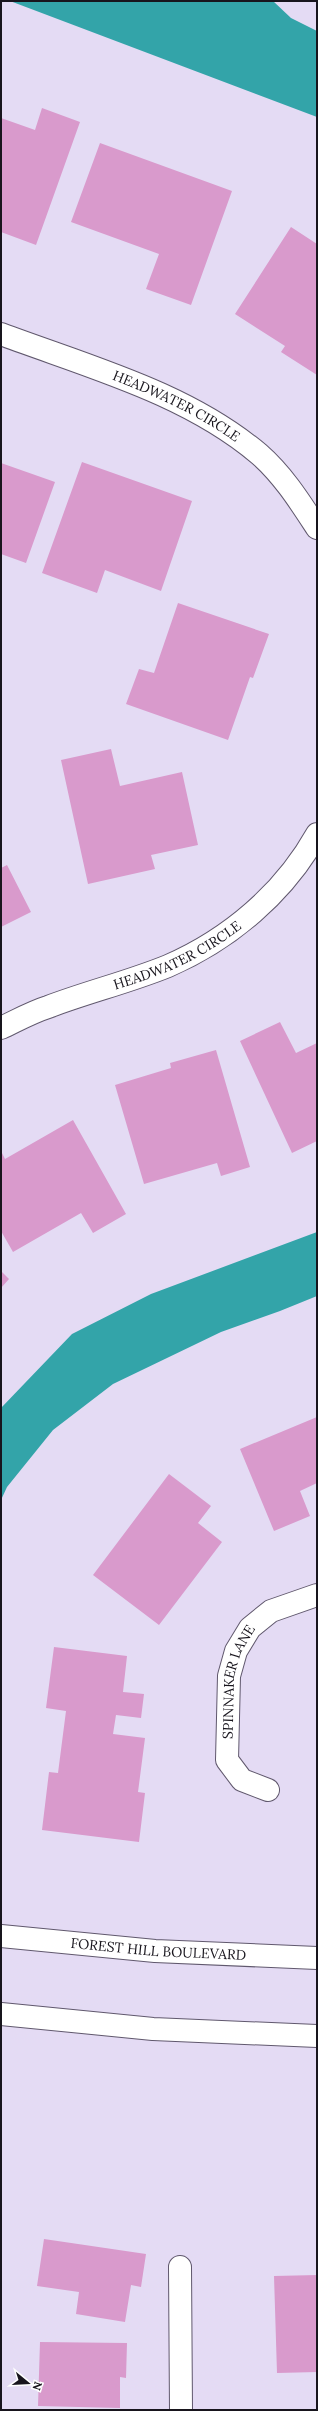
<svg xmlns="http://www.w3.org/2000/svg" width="318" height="2411" viewBox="0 0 318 2411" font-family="Lora,serif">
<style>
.water{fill:#33a4a9}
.building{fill:#d99acc}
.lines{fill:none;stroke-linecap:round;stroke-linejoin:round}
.minor-casing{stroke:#60586d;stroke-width:24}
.secondary-casing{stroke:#60586d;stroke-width:24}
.minor{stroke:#fff;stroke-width:22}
.secondary{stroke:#fff;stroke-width:22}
.labels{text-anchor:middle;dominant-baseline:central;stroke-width:3.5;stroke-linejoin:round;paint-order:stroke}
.street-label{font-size:14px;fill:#18151d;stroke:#fff}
</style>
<rect width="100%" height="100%" fill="#e4dbf4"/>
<path class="water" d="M10,1H273L291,18L317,31V117Z
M317,1232V1296L280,1311L221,1332L113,1384L53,1430L7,1487L1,1500V1408L72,1334L151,1294Z"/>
<path class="building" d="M42,108L80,122L36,245L1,232V118L35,130Z
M100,143L232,191L191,305L146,289L159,254L71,222Z
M291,227L317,244V375L281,352L285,346L235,314Z
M82,462L192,501L161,591L105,570L97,593L42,573Z
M1,463L55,482L26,563L1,554Z
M178,603L269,634L253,678L250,677L228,740L126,704L139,669L154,673Z
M111,749L120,786L182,772L198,845L151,855L155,869L88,884L61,760Z
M7,865L31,912L1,927V868Z
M280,1022L296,1053L317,1043V1141L292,1153L240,1041Z
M216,1050L250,1167L221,1176L217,1163L144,1184L115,1085L171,1068L170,1063Z
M73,1120L126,1214L93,1233L81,1213L13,1252L1,1231V1151L5,1159Z
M1,1271L9,1279L1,1288Z
M317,1417V1483L300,1491L310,1516L274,1531L240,1449Z
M169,1474L211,1506L198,1523L222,1542L159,1625L93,1575Z
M54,1647L127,1656L123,1692L144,1694L141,1718L116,1715L113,1734L145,1738L138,1792L145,1793L139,1842L42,1830L49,1772L58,1773L66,1711L46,1708Z
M44,2239L146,2254L141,2287L131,2285L125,2322L76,2314L79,2292L37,2286Z
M317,2275V2372L277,2373L274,2276Z
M40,2342L127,2343L126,2378L120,2377V2408L38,2406Z"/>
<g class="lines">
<g class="minor-casing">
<g id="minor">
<path id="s1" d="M1,334C89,367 187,393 259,454C283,475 300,502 317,528"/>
<path id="s2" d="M1,1028C16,1021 32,1012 48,1007C87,992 129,982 168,966C230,939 284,893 317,834"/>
<path id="s3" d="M268,1790L242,1780L227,1760L229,1676L236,1651L250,1628L271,1611L317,1595"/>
<path d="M180,2267L181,2410"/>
</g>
</g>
<g class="secondary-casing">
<g id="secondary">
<path id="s4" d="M1,1936L155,1951L317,1958"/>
<path d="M1,2014L153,2029L317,2036"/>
</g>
</g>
<use href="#minor" class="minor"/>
<use href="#secondary" class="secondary"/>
</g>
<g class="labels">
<g class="street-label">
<text stroke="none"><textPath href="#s1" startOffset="190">HEADWATER CIRCLE</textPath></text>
<text stroke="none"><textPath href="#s2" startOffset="191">HEADWATER CIRCLE</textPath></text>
<text stroke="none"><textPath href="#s3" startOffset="133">SPINNAKER LANE</textPath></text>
<text stroke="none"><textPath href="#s4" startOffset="158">FOREST HILL BOULEVARD</textPath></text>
</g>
</g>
<rect width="318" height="2411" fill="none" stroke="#18151d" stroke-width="4"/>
<g transform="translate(28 2383) rotate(108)" stroke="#ffffff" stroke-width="3" paint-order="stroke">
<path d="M0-3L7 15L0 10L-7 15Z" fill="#18151d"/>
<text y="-6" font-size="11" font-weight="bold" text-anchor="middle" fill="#18151d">N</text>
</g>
</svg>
